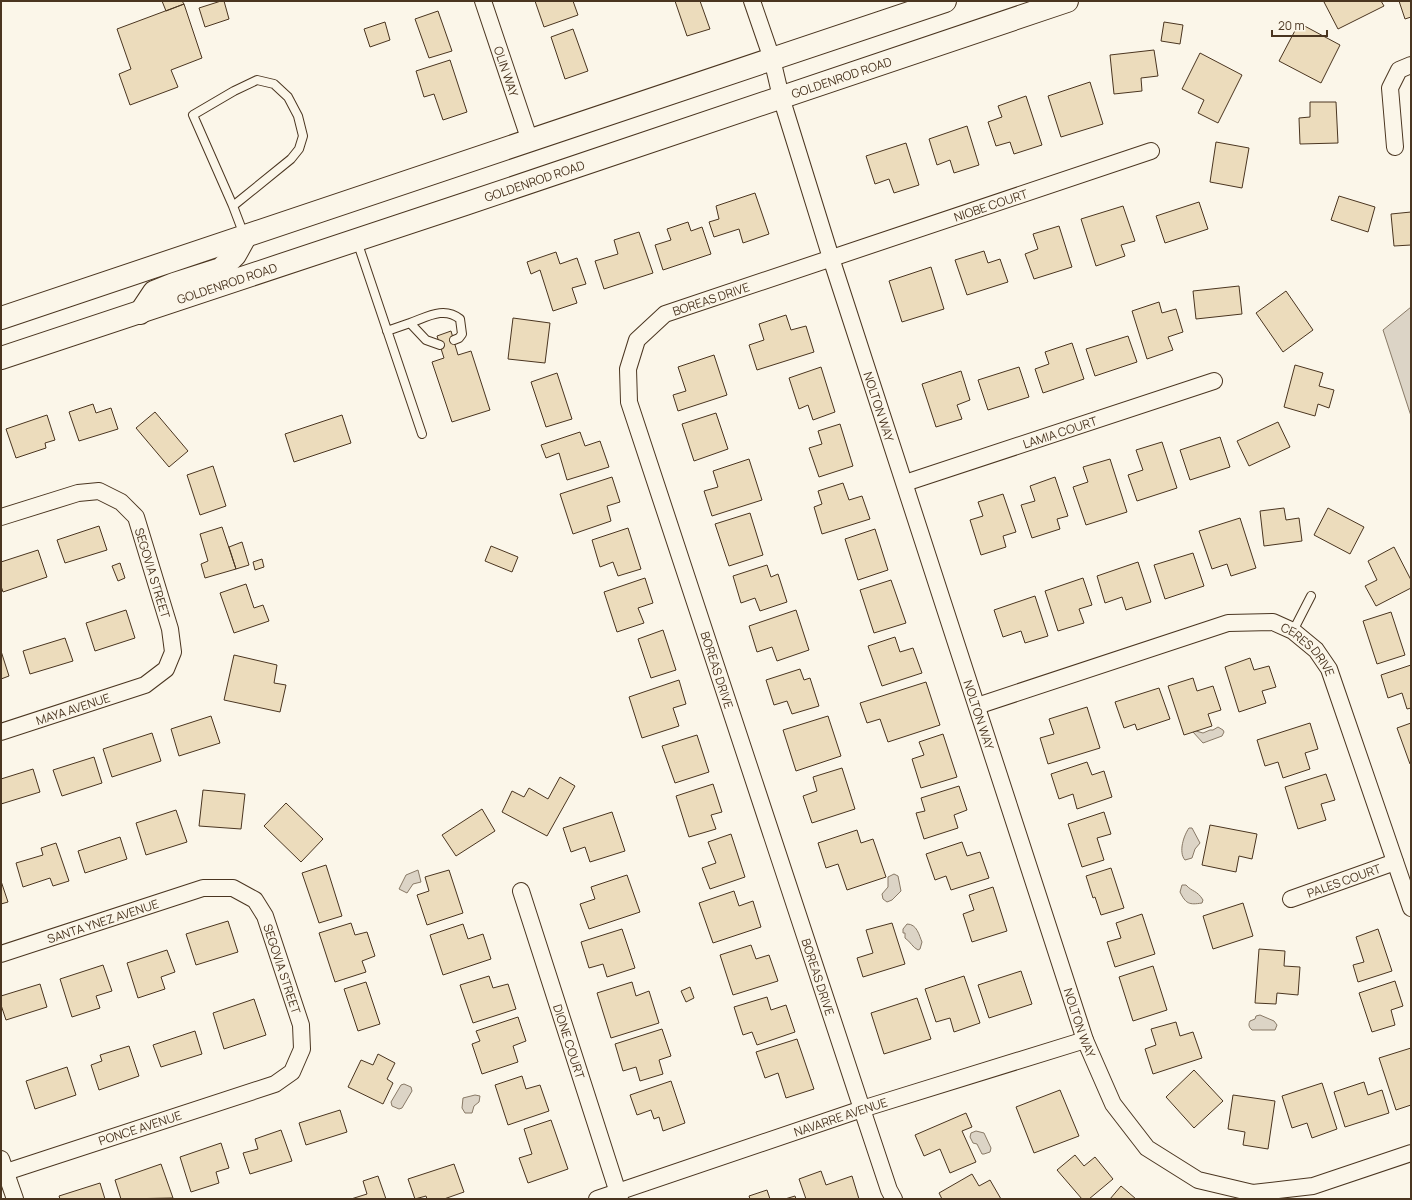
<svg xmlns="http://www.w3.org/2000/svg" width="1412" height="1200" viewBox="0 0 1412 1200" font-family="Manrope,sans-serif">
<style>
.water{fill:#dcd4c6;stroke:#887966}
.building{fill:#ecdcbc;stroke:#4a3520}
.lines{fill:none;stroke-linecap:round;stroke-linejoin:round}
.service-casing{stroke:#4a3520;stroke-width:10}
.minor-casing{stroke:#4a3520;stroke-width:18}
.secondary-casing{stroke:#4a3520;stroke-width:24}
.service{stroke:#fbf6e9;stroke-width:8}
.minor{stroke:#fbf6e9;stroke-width:16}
.secondary{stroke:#fbf6e9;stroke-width:22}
.labels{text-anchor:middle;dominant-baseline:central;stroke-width:3;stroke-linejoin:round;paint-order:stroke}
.street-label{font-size:12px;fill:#4a3520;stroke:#fbf6e9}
</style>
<rect width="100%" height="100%" fill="#fbf6e9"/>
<path class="water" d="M1411,307V416L1383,330Z
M1218,727L1223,730L1224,732L1222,736L1203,743L1193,732L1196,731L1203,733L1210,730H1213Z
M1189,828H1192L1200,843L1195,849L1192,858L1185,860C1178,852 1184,835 1189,828Z
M418,870L421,882L413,884L407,893L399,889L406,875Z
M894,874L898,876L901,891L892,900L887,902L883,899L882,894L888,887V877Z
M1182,885H1186C1192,892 1197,890 1203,900L1202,903C1189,905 1186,904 1180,892Z
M907,924C917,924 919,935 922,942L920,949L918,950C912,947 911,942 905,938V933H903V929Z
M1260,1015L1274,1021L1277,1025L1275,1030H1252C1249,1027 1248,1025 1250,1021L1255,1019L1256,1016Z
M404,1084L411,1087L412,1091L402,1108L399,1109L392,1106L391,1102L401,1085Z
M475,1095L480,1096L479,1102L474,1106L472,1113H465L462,1108L463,1098Z
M976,1131L984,1133L991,1148L990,1152L984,1154H982L977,1144L973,1143L970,1137L971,1133Z"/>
<path class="building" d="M162,1H182L184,4L166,11Z
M221,1H224L229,19L205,27L199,8Z
M535,1H573L578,15L544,27Z
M675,1H700L710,29L687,36Z
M1327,1H1381L1384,6L1338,29L1324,2Z
M1399,1H1411V17L1405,19Z
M184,4L202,58L171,70L178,87L130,105L119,74L131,69L117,29Z
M438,11L452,51L429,58L415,19Z
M385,22L390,40L370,47L364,29Z
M1164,22L1183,25L1180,44L1161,41Z
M1299,23L1340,45L1321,83L1279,61Z
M573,29L588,71L565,79L551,37Z
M1154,50L1158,76L1141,78L1142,91L1114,94L1110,55Z
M1200,53L1242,75L1218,123L1198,113L1204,100L1182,89Z
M450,60L467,112L443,120L434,94L424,97L416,71Z
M1090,82L1103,124L1061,137L1048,96Z
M1026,96L1042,145L1014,154L1010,142L996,146L988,122L1002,117L998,106Z
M1310,102H1336L1338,143L1300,144L1299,118L1310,117Z
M967,126L979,165L954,173L950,160L937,165L929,139Z
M1216,142L1249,148L1242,188L1210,182Z
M906,143L919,185L894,193L889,179L875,184L866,156Z
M755,193L769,234L743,243L739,229L714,237L709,222L719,219L716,206Z
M1339,196L1375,207L1368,232L1331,220Z
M1199,202L1208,229L1165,243L1156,216Z
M1123,206L1135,241L1121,245L1125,256L1096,266L1081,219Z
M1411,212V245L1394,246L1391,214Z
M688,222L691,231L702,227L711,254L663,270L655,245L671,240L667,229Z
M1059,226L1072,267L1034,279L1025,254L1038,249L1033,234Z
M639,232L653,273L604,289L595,261L618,254L614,240Z
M984,251L988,263L1000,259L1008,282L967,295L955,260Z
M556,252L560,264L577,258L586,284L572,288L577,303L553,311L540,270L531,274L527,262Z
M931,267L944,309L902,322L889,281Z
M1239,286L1242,314L1196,319L1193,291Z
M1286,291L1313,330L1283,352L1256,313Z
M1159,302L1162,313L1176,309L1183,332L1168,337L1173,350L1147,359L1132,311Z
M786,315L791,330L806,326L814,352L757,370L749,345L764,340L759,324Z
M513,318L550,323L545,363L508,359Z
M451,331L458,355L471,351L490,410L452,422L432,362L444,358L437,336Z
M1128,336L1137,362L1095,376L1086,349Z
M1072,343L1084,379L1043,393L1035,369L1049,364L1045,352Z
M714,355L727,395L678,411L673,395L686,391L678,367Z
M1295,365L1323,373L1319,386L1334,390L1329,408L1318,404L1315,416L1284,407Z
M821,367L835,412L813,420L808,405L799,409L789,378Z
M1019,367L1029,397L988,410L978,380Z
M961,371L970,400L957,405L962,419L936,427L922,384Z
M557,373L572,419L546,427L531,382Z
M93,404L96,413L111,408L118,429L79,441L69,412Z
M155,412L188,451L169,467L136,428Z
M716,413L728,449L694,461L682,424Z
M47,415L55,440L45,443L46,448L16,458L6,429Z
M342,415L351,443L294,462L285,434Z
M1278,422L1290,447L1249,466L1237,441Z
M840,424L853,466L819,477L809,448L822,444L818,431Z
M580,432L585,446L600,441L609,467L567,480L559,453L546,458L541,445Z
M1220,437L1230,467L1190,480L1180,450Z
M1162,442L1177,488L1137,501L1128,475L1143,470L1136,450Z
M749,459L762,500L712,516L704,491L718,487L713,471Z
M1110,459L1127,512L1086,525L1073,487L1088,482L1083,467Z
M213,466L226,506L200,515L187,475Z
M612,477L620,502L607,506L611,521L573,534L560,494Z
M1055,477L1068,516L1057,519L1060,529L1032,538L1021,505L1035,501L1030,486Z
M843,483L849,500L862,496L870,519L822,534L814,507L822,504L818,491Z
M1003,494L1016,532L1003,536L1006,547L981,555L970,520L983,516L978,502Z
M1284,508L1286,520L1299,518L1302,541L1264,546L1260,511Z
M1328,508L1364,527L1350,554L1314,535Z
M750,513L763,555L729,566L715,524Z
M1240,518L1256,568L1231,576L1227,564L1212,569L1199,531Z
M99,526L107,550L65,563L57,540Z
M222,527L236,569L205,578L201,564L208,561L200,534Z
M628,528L641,569L618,576L613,562L600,567L592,540Z
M875,529L888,570L858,580L845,539Z
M242,542L249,565L236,569L229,547Z
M491,546L518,557L512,572L485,561Z
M1394,547L1411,580V588L1376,606L1365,586L1377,580L1368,561Z
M38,550L47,577L3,592L1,586V562Z
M1193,553L1204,586L1165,599L1154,565Z
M262,559L264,567L255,570L253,562Z
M1138,562L1151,602L1126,610L1122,597L1105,603L1097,576Z
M120,563L125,578L118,581L112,566Z
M767,565L771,577L778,574L787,602L760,611L755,598L741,603L733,576Z
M645,578L653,603L638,608L644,623L617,632L604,592Z
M1083,578L1092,605L1079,609L1084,623L1058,631L1045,591Z
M891,580L906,623L874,633L860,590Z
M246,584L254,608L263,605L269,621L234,633L220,593Z
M1035,596L1048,636L1025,643L1021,631L1003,637L994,610Z
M126,610L135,638L95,651L86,623Z
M796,610L809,650L777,661L772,647L757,652L749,626Z
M1391,612L1405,655L1377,664L1363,621Z
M663,630L676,670L651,678L638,639Z
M895,637L900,652L913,648L922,673L882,686L868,646Z
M65,638L73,661L30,674L23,651Z
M1,651L9,676L1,679Z
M234,655L277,665L274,683L286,685L280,712L224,700Z
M1250,658L1254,670L1269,666L1276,687L1262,691L1266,703L1239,712L1225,667Z
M1411,665V708L1407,709L1402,693L1388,698L1381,675Z
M800,669L804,680L810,678L819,706L792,714L787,701L774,705L766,680Z
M1193,678L1197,691L1213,686L1221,710L1208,714L1212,726L1184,735L1168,686Z
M679,680L686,704L673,708L679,726L642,738L629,697Z
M926,682L940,725L888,742L880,719L867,723L860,703Z
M1159,688L1170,719L1137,730L1135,724L1124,728L1115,702Z
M1087,707L1100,748L1048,764L1040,738L1054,734L1049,719Z
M211,716L220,743L179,756L171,729Z
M828,716L841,756L796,771L783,730Z
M1310,723L1318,749L1305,753L1310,769L1283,778L1278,762L1265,766L1257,740Z
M1411,723V763L1410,764L1397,728Z
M152,733L161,761L112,777L103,749Z
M943,734L957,777L921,788L912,759L924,755L919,742Z
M697,735L709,772L675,783L662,746Z
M94,757L102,783L62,796L53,770Z
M1087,762L1092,775L1104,771L1112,797L1077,809L1073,794L1059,799L1051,774Z
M842,768L855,809L812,823L803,796L817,791L813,777Z
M33,769L40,792L1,804V779Z
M1326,774L1335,800L1321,804L1326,820L1298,829L1285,787Z
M560,777L575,786L547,836L502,812L512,791L524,797L529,788L548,799Z
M713,784L722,812L711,815L716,829L689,837L676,796Z
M959,786L967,810L954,815L958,828L924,839L916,813L925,811L921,798Z
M203,790L245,794L241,829L199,826Z
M286,803L323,839L301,862L264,826Z
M482,809L495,831L456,856L442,835Z
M176,810L187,842L146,855L136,823Z
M612,812L625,851L590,862L585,847L571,852L563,828Z
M1104,812L1111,834L1097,838L1104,860L1082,867L1068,824Z
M1210,825L1257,834L1252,859L1239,856L1236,872L1202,865Z
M857,830L861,843L873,839L886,877L847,890L838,864L826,868L818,843Z
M731,834L745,877L710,889L702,868L716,863L708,842Z
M120,837L127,859L85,873L78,851Z
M962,842L967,856L980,852L989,878L951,890L946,876L935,880L926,854Z
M56,843L69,881L53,886L50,878L23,887L16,863L43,855L41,848Z
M326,865L342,916L319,923L302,873Z
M1111,868L1124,908L1101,915L1095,897L1093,898L1086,876Z
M449,870L463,913L427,925L417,895L429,891L425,877Z
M627,875L640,912L589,929L580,904L595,899L591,887Z
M1,881L8,902L1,904Z
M993,887L1007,931L972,942L963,914L974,910L969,895Z
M734,891L739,906L753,901L761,927L713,943L699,903Z
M1243,903L1253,936L1213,949L1203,916Z
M1142,914L1155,954L1115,967L1107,942L1121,938L1116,923Z
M228,921L238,952L196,965L186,934Z
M351,923L355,935L367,932L375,956L362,961L366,972L335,982L319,933Z
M892,923L905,964L863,977L857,958L873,953L866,930Z
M463,924L468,939L483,934L491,959L443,975L430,935Z
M622,929L635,968L607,977L603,964L589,968L581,942Z
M1378,929L1392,971L1358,982L1353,965L1364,962L1356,937Z
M751,945L756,959L769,955L778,981L733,995L720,955Z
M1259,949L1285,951L1284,966L1300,967L1298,995L1277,993L1276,1004L1255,1003Z
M167,950L175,972L161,977L165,989L138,998L127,963Z
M103,965L112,991L96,996L100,1008L72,1017L60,979Z
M1153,966L1167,1010L1133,1021L1119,977Z
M1021,971L1032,1004L989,1018L978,985Z
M489,976L493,988L508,984L516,1009L473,1023L460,985Z
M964,976L980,1023L954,1032L950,1018L936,1022L925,989Z
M1395,981L1403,1006L1391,1010L1395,1025L1372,1032L1359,993Z
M366,982L380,1024L358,1031L344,989Z
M632,982L636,996L649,991L659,1023L611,1038L597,993Z
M40,984L47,1007L6,1020L1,1005V996Z
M690,987L694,998L686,1002L681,991Z
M767,997L771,1010L786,1005L795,1032L757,1045L752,1032L743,1035L734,1007Z
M917,998L931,1039L884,1054L871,1013Z
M254,999L266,1035L224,1049L213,1013Z
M518,1017L526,1041L513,1046L518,1062L482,1074L472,1044L480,1041L476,1031Z
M1176,1022L1180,1036L1193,1032L1202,1058L1153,1074L1145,1049L1156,1045L1151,1029Z
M662,1029L671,1056L659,1060L663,1074L640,1081L636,1067L623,1071L615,1044Z
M195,1031L202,1054L161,1067L153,1045Z
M797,1039L814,1089L786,1098L778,1073L765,1078L756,1052Z
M129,1046L139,1076L99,1090L91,1065L102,1061L100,1055Z
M1411,1048V1105L1396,1110L1379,1058Z
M378,1054L395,1063L387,1079L393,1083L383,1104L348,1087L361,1060L373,1065Z
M67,1067L76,1095L35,1109L26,1081Z
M1194,1070L1223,1101L1194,1128L1166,1097Z
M522,1076L526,1089L540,1085L549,1111L508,1125L495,1085Z
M671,1081L685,1123L663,1131L659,1117L654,1119L651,1110L637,1115L630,1095Z
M1364,1082L1368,1095L1382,1090L1389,1113L1345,1127L1334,1092Z
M1322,1083L1337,1129L1312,1138L1307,1123L1292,1128L1282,1096Z
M1060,1090L1079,1136L1034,1153L1016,1107Z
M1233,1095L1275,1101L1268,1149L1243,1145L1245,1132L1228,1129Z
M340,1110L347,1132L306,1145L299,1123Z
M966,1113L972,1127L962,1131L976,1162L950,1173L940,1149L924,1156L915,1135Z
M551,1120L568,1169L528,1183L519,1158L532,1154L524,1129Z
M281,1130L292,1161L250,1174L243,1153L258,1149L255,1139Z
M221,1143L229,1168L216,1172L219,1183L191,1192L180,1157Z
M1075,1155L1084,1166L1095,1157L1113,1179L1089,1199H1082L1057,1170Z
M161,1164L173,1198L121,1199L115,1180Z
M454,1164L464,1192L444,1199H427L426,1196L415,1199L408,1179Z
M821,1171L826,1185L852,1176L859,1199H806L799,1179Z
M972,1174L979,1186L990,1180L1001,1199H942L939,1193Z
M378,1176L386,1199H351L367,1194L363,1181Z
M100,1183L105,1199H60L59,1196Z
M1121,1186L1136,1199H1110Z
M767,1190L770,1199H750L749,1196Z
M795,1196L796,1199H785Z"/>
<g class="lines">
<g class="service-casing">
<path id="service" d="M233,206L193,115L234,91L257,80L274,84L288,97L298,116L303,136L299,149L291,159L233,206L244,235
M357,241L422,434
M410,323C427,317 444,306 460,319L462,334L459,338L454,340
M387,331L410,323L426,340L440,345
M1293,631L1311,596"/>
</g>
<g class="minor-casing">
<g id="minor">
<path id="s1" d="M483,1L530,141"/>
<path id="s2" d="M752,1L772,59L781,97L831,258L1085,1040L1113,1104L1147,1148L1198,1180L1253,1193L1313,1186L1411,1153"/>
<path d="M1395,147L1390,88L1399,70L1411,65"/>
<path id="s3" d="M905,483L1214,381"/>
<path id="s4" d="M1,517L78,493L99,491L121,502L136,517L170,629L173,652L166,669L145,685L1,732"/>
<path id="s5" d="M977,706L1228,623L1273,622L1293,631L1316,650L1329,669L1411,908"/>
<path id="s6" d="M521,891L620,1199"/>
<path id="s7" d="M1291,899L1395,862"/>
<path id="s8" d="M1,954L203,888H233L255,900L265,916L301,1025L302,1049L292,1072L275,1084L6,1172"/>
<path d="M1,1159L15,1199"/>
<path id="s9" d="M597,1199L862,1109L1085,1040"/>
<path id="s10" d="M894,1199L889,1190L862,1109L629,402L628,369L637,340L665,314L1151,151"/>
</g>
</g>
<g class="secondary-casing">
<g id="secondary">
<path d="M140,313L154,292L174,284L221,269L235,255L245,237"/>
<path d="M1,318L945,1"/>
<path id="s11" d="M1,358L465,204L1067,1"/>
</g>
</g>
<use href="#service" class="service"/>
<use href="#minor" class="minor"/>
<use href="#secondary" class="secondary"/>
</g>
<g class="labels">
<g class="street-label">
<text stroke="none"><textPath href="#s1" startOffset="74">OLIN WAY</textPath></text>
<text stroke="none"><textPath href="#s11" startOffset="886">GOLDENROD ROAD</textPath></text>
<text stroke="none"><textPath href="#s11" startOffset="562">GOLDENROD ROAD</textPath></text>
<text stroke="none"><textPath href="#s10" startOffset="1285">NIOBE COURT</textPath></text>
<text stroke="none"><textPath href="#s11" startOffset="238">GOLDENROD ROAD</textPath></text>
<text stroke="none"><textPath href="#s10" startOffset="990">BOREAS DRIVE</textPath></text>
<text stroke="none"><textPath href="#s2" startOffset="425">NOLTON WAY</textPath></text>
<text stroke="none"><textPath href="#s3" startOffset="163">LAMIA COURT</textPath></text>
<text stroke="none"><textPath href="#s4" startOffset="206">SEGOVIA STREET</textPath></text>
<text stroke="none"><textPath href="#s5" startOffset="355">CERES DRIVE</textPath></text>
<text transform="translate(717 670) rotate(72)">BOREAS DRIVE</text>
<text transform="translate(73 709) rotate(-18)">MAYA AVENUE</text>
<text stroke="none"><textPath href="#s2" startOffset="749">NOLTON WAY</textPath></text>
<text stroke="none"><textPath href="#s7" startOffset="56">PALES COURT</textPath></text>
<text stroke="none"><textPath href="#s8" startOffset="107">SANTA YNEZ AVENUE</textPath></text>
<text stroke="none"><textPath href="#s8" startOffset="342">SEGOVIA STREET</textPath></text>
<text transform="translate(818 977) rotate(72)">BOREAS DRIVE</text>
<text stroke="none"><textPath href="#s2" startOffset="1073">NOLTON WAY</textPath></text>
<text stroke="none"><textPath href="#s6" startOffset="158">DIONE COURT</textPath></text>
<text stroke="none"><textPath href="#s9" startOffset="257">NAVARRE AVENUE</textPath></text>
<text transform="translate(140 1128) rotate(-18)">PONCE AVENUE</text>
</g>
</g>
<rect width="1412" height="1200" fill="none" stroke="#4a3520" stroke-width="4"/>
<path d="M1272 30v6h55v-6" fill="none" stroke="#4a3520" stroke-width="2"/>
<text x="1278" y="30" font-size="12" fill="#4a3520" stroke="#fbf6e9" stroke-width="3" paint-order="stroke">20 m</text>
</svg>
